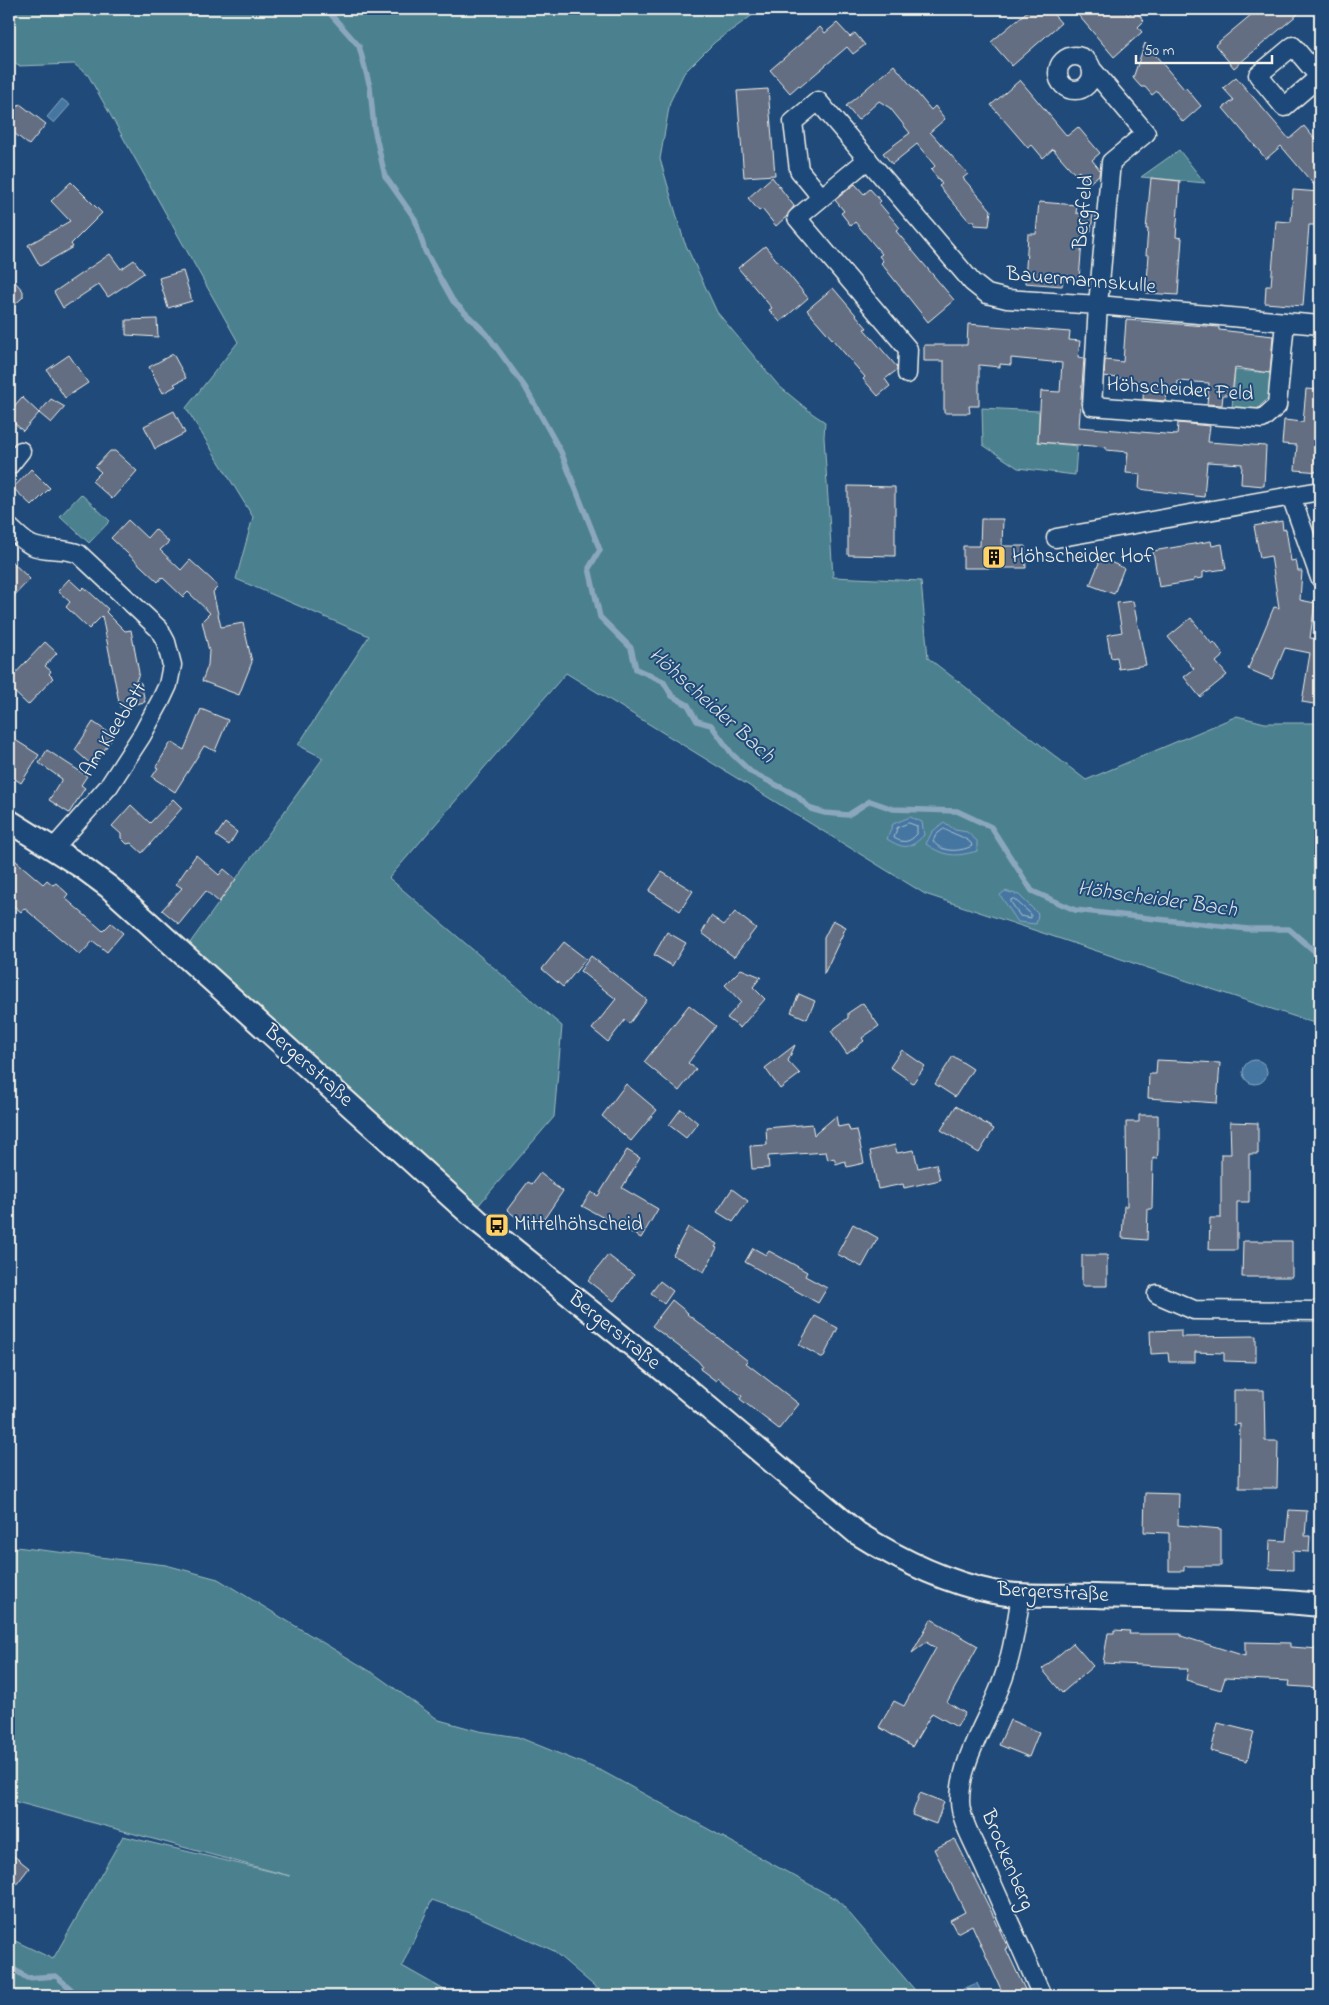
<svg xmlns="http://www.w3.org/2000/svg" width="1329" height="2005" viewBox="0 0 1329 2005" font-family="'Indie Flower',sans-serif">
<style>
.green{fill:#4b818f;stroke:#a0b9bc}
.water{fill:#4576a2;stroke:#8ba7be}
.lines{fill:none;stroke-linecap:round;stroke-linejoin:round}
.shore{stroke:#aec0cc;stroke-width:1}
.stream{stroke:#8ba7be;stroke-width:5.5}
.building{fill:#636e83;stroke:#f4f1e8}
.minor-casing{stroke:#f4f1e8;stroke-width:21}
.tertiary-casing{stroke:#f4f1e8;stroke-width:26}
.minor{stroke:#1f4a7a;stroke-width:18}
.tertiary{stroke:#1f4a7a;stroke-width:22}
.labels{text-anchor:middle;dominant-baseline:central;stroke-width:4;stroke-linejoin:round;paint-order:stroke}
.street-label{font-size:21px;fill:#f4f1e8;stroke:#1f4a7a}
.poi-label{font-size:21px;fill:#f4f1e8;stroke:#1f4a7a;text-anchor:start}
.water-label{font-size:22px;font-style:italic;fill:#dadfde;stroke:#1f4a7a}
</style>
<rect width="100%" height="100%" fill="#1f4a7a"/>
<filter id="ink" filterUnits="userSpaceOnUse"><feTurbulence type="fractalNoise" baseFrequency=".02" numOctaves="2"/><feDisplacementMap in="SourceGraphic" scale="10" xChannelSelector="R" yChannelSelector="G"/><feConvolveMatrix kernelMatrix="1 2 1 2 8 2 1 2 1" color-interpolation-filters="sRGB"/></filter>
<g filter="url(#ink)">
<path class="green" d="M9,9H761L715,42L684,73L670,102L660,159L684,241L717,312L779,386L813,414L825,422L824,437L833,577L921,581L928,658L1086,780L1237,716L1265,723H1320V1025L925,894L566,673L389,878L562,1026L554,1117L477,1207L187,947L323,758L298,745L369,636L236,579L253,517L186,408L238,342L88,75L74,64L18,66L9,58Z
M1179,150L1205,183L1141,177Z
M1235,370L1273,373L1270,396L1256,410L1232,408Z
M982,408L1039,411L1038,442L1077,446L1075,475L1018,468L983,445Z
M81,494L110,521L89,543L60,516Z
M16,1547L166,1565L218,1579L373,1673L439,1720L479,1731L518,1737L602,1771L838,1900L920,1996H606L552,1950L472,1914L432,1900L402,1966L455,1996H9V1938L53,1959L123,1836L290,1876L9,1800V1553Z"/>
<path class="water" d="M62,99L70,105L54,123L47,117Z
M910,817L922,822L924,835C909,850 904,849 887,839L893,824Z
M944,822L955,830L967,832L977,841V851C956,857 945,857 926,844L932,832Z
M1005,891L1019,895L1038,914L1036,924L1018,922L1000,895Z
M1243 1072a12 12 0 1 1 24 0a12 12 0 1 1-24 0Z
M977,1983L983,1996H967L963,1989Z"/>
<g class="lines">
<path class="shore" d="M909,823L917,826V834C910,842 904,844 894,838L897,828Z
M944,829C953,834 963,836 971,843L972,846C960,852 941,853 933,841L936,835Z
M1014,899L1031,914V918L1020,916L1011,902V900Z"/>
<path class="stream" d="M326,9L359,46L370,87L374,128L385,176L415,219L425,251L453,301L486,333L525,387L561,452L600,550L589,568L600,617L631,648L636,669L663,681L672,696L688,705L697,721L711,725L732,754L751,772L796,795L811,809L825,813L848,815L870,801L893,809L957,811L991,827L1032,891L1075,910L1248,929H1289L1320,956
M9,1966L27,1978L56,1976L71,1989L75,1996"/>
</g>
<path class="building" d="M1030,9H1049L1061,23L1012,66L991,42Z
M1073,9H1123L1128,15L1135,10L1144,21L1138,27L1142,32L1114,57Z
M1258,9H1304L1234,68L1215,45Z
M837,23L850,37L855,33L865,45L853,54L847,47L800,87L799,85L790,93L770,70L820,27L825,33Z
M1145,43L1184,89L1186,88L1201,106L1183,122L1157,91L1152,95L1145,87H1141L1133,78Z
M894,65L931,110L935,106L945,119L930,132L968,174L963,178L991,210L989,226L974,225L975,221H969L939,186L942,184L931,170L935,166L917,144L892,164L883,153L910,133L890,108L879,101L858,120L846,106Z
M1236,77L1289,139L1304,126L1320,145V192L1281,146L1266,159L1223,108L1234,100L1223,88Z
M1020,80L1067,136L1078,127L1100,153L1092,160L1100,170L1099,175L1089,183L1079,171L1075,174L1053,149L1043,158L1032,145L1028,148L991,105Z
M768,89L775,175L744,177L737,91Z
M20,104L46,124L29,145L9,129V118Z
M772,177L794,206L787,216L776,226L762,209L759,211L748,198Z
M1151,178L1180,181L1176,237L1182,238L1178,295L1146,293L1149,255H1146L1148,229H1146Z
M71,182L102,213L71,244L73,247L40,266L28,245L70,221L51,201Z
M855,184L864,194L870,189L881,201L879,203L900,228L896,231L954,300L928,322L881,263L883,261L879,256L882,254L855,222L851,226L841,213L844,211L835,200Z
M1293,190L1320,192V225H1309L1303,306L1265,303L1266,286H1271L1276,221L1291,222Z
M1039,202L1077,205L1076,213L1093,215L1091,231L1083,230L1079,279L1063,278L1062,286L1025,283L1028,234H1036Z
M765,246L808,298L780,322L769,310L772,308L738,268Z
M110,254L121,269L134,260L144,273L108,297L99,284L63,308L54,292Z
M183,271L192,301L168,308L159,278Z
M9,275L23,291V297L9,310Z
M833,288L867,328L864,329L897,367V370L885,379L890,386L878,396L863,379L865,377L807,310Z
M157,319L158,337L126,335V320Z
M1126,320L1219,327V330L1273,336L1270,373L1235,368L1232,395H1223L1222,405L1207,404L1209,383L1178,381L1177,393L1167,392L1166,401L1143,399L1144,382L1104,376L1105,360L1123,362Z
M968,324L1070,332L1069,340L1080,341L1078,357L1084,358L1079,427L1177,435L1178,423L1210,426L1208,442L1266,446L1264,486L1241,484L1242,464L1207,462L1204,497L1139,489L1140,474L1126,473L1128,452L1106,450V447L1038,442L1041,391L1060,392L1062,363L1011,358V365L1000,364V367L979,365V406H969L970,413H944V361H924V345H967Z
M173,354L186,378L174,384L176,386L163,393L149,367Z
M69,355L88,383L65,398L47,370Z
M1306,389L1320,390V472L1295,470L1297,445L1282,444L1284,420L1303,422Z
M22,397L39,413L23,431L9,418V412Z
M51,399L65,407L51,423L39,413Z
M174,411L185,433L155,449L144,426Z
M110,451H115L137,471L112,499L92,481L101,472L95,467Z
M31,469L50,488L32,506L13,488Z
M848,486L895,487V556L848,555Z
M981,519H1003L1002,546H1025L1026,568H963V546H980Z
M128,520L147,538L155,529L169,542L160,550L181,570L190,560L212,580L218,587L213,592L221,627L243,623L252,662L239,695L202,681L208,665L209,651L202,621L210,613L188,592L183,597L162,577L158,582L111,538Z
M1282,521L1283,530L1286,529L1291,561L1296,560L1298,571H1302L1300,600L1315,603L1310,638L1320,639V705L1302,702L1310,653L1285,648L1272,679L1248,669L1274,607L1279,608L1271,556L1260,558L1254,526Z
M1211,541L1212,546L1222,544L1226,569L1203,572V578L1194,579V581L1159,587L1153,551Z
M1101,558L1124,568L1114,594L1090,585Z
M9,559L30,579L9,601Z
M69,579L81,590L84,587L108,609L106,612L125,631L131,630L139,673L136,681L141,683L145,702L120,707L102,616L89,629L66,607L70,602L58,591Z
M1133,601L1146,665L1119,669L1117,657L1111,658L1107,635L1122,632L1117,603Z
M1191,618L1212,644L1214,642L1224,655L1216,662L1227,675L1200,697L1184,677L1194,669L1168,637Z
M45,642L57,653L45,666L51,671L49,674L53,678L28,705L9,687V680Z
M201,709L228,720L215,751L204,746L175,792L152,777L158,768L156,767L171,742L184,750Z
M93,722L114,736L93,766L75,750Z
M9,736L39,755L21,783L9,775Z
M47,750L87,776L81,785L85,788L69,813L49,800L62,779L39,763Z
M173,799L182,808L142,853L131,843L127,844L121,838V834L112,826L131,805L150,823Z
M225,823L237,832L229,845L216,836Z
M9,855L43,884L47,880L53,885L56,883L68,894L65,898L103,931L111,923L123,933L107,952L93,941L80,955L24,908L21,912L9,902Z
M196,855L219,875L224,869L236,879L219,902L206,891L179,924L162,910L182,888L176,884Z
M662,872L693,891L680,911L649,891Z
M735,912L756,928L734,957L702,933L711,916L724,925Z
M833,920L846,927L824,974V938Z
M667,932L686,943L672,966L654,955Z
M564,942L586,959L563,987L542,969Z
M591,956L647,1000L629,1024L625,1020L608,1042L592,1029L616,999L580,971Z
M741,969L761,977L753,987L765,999L740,1028L727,1018L741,1002L725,985Z
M799,994L815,1001L807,1019L791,1012Z
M863,1003L879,1026L862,1038L864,1041L847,1054L831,1031L848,1018V1013Z
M689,1005L716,1026L688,1063L696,1069L679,1091L644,1062Z
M795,1045L788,1061L800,1074L780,1089L765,1068Z
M902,1050L925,1066L913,1083L890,1067Z
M953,1056L973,1069L955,1097L935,1084Z
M1157,1060L1220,1063L1217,1103L1148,1098L1149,1074H1156Z
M626,1084L657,1110L631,1141L602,1116Z
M956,1106L994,1129L979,1153L941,1130Z
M681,1109L698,1123L686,1138L669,1125Z
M1139,1115H1158V1151L1157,1159L1153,1158L1152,1209H1148L1147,1240L1122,1238L1124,1206H1127L1126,1122H1139Z
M836,1116L838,1127L848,1125L850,1131L857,1130L864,1163L847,1167L845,1161L836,1164L834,1158L828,1160L826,1152L768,1156L769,1168L752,1169L750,1146L767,1145L766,1128L812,1124L814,1135Z
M1230,1122L1258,1123V1154H1249V1202H1237V1250H1209L1210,1218H1221V1154H1231Z
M895,1145L897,1153L914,1150L918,1168L936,1164L940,1180L904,1188L903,1184L878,1189L870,1151Z
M627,1150L640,1158L622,1188L658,1209L641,1238L582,1206L591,1192L598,1196Z
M540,1173L553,1183L552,1184L563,1191L544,1219L540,1217L531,1229L507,1210L528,1182L532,1184Z
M732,1189L748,1201L733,1222L717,1212Z
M853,1224L878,1238L862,1267L837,1254Z
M688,1227L717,1244L715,1247L717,1248L704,1272L673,1255Z
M1243,1241H1292V1277H1242Z
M753,1248L766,1255L769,1251L793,1264L807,1272L805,1276L827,1288L818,1303L745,1262Z
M608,1255L634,1275L614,1301L588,1281Z
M1082,1255H1107V1286H1082Z
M660,1281L673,1291L664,1304L651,1293Z
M672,1300L688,1313L687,1314L748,1361L746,1363L799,1404L779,1429L740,1399L742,1396L718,1378L716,1381L700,1369L702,1366L698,1361L652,1326Z
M815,1316L838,1328L823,1358L799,1345Z
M1181,1330V1337L1256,1336V1362L1224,1361V1353L1195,1352V1362H1169L1168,1353L1151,1354L1150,1331Z
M1234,1390H1264L1265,1441H1278L1277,1488H1239L1240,1424L1234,1425Z
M1145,1493L1179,1494L1178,1525L1221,1529V1566H1184V1571H1169V1533L1144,1532Z
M1289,1510L1307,1511L1305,1536H1310L1309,1552L1293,1551V1570L1269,1569L1270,1540L1286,1541Z
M931,1619L978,1646L947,1702L965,1713L957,1727L932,1713L912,1747L879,1727L894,1701L904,1706L936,1648L927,1643L928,1641L912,1653Z
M1114,1630L1130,1631L1129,1634H1181V1636L1245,1656V1642L1290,1643V1647L1320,1649V1688L1288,1686L1289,1681L1225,1678L1221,1690L1186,1680L1188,1669H1179V1667L1103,1663L1108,1633H1114Z
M1073,1643L1093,1666L1062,1693L1042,1669Z
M1010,1720L1039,1732L1029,1757L999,1745Z
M1218,1723L1254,1732L1247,1761L1211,1751Z
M920,1793L944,1802L936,1824L912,1815Z
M955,1839L993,1915L1008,1948L1006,1949L1028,1996H1004L972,1925L957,1933L950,1920L965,1912L934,1849Z
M9,1852L29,1868L9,1894Z"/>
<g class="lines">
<g class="minor-casing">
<path id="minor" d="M1058 73a17 17 0 1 1 34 0a17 17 0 1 1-34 0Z
M1091,68L1146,133L1111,162L1098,305L1092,406L1262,419L1277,406L1285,322
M1319,77L1284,107L1258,75L1293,46L1320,78
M868,159L797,218L908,349L907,374
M821,197L799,170L793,122L818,101L972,282L987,294L1007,299L1098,305L1320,325
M9,466L21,451
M1291,496L1320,578
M9,527C16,533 23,541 31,545C46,552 64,547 79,554L159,629L166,642L172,665L168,685L161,700L142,735L109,786L53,849
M1056,538L1320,491
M1157,1294L1194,1310L1320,1311
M1021,1595C1016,1626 1012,1658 1000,1687C986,1723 960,1761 960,1801C960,1820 976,1847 984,1865C1003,1908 1023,1952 1042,1996"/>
</g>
<g class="tertiary-casing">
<path id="tertiary" d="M9,821L82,867L109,887L478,1221L672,1377L857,1533C898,1559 945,1582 993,1592C1026,1598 1062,1595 1096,1596C1169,1598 1247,1597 1320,1605"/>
</g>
<use href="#minor" class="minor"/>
<use href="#tertiary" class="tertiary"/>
</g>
</g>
<defs>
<g id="building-square" transform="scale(1.25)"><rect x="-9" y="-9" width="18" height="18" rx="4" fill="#ffd166" stroke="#1f4a7a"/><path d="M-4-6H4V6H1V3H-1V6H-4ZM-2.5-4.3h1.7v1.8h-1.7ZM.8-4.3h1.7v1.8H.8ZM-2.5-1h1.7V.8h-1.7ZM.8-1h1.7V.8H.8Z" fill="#111"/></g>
<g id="bus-square" transform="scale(1.25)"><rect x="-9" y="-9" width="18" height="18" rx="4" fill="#ffd166" stroke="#1f4a7a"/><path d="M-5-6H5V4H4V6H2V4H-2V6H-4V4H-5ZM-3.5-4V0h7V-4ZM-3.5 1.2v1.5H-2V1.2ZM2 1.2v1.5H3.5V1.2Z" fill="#111"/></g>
</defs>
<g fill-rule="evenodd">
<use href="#building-square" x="994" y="557"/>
<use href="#bus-square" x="497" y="1225"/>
</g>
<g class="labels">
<g class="street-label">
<text transform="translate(1084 212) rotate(-85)">Bergfeld</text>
<text transform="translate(1081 281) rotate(5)">Bauermannskulle</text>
<text transform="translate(1180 390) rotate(4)">Höhscheider Feld</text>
<text transform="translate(114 730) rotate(-58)">Am Kleeblatt</text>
<text transform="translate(308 1066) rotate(42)">Bergerstraße</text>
<text transform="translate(614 1331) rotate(39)">Bergerstraße</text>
<text transform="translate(1053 1593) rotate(3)">Bergerstraße</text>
<text transform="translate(1007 1860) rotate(67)">Brockenberg</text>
</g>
<g class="poi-label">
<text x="1012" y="557">Höhscheider Hof</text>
<text x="514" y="1225">Mittelhöhscheid</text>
</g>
<g class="water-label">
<text transform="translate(711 706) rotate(42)">Höhscheider Bach</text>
<text transform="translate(1157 900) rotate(8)">Höhscheider Bach</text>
</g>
</g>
<rect width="1329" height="2005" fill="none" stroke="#1f4a7a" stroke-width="30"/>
<rect x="15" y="15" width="1299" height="1975" fill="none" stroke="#f4f1e8" stroke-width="2" filter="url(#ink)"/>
<path d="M1136 55v8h136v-8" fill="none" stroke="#f4f1e8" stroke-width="2.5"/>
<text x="1144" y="55" font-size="15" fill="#f4f1e8" stroke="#1f4a7a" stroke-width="4" paint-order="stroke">50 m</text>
</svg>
